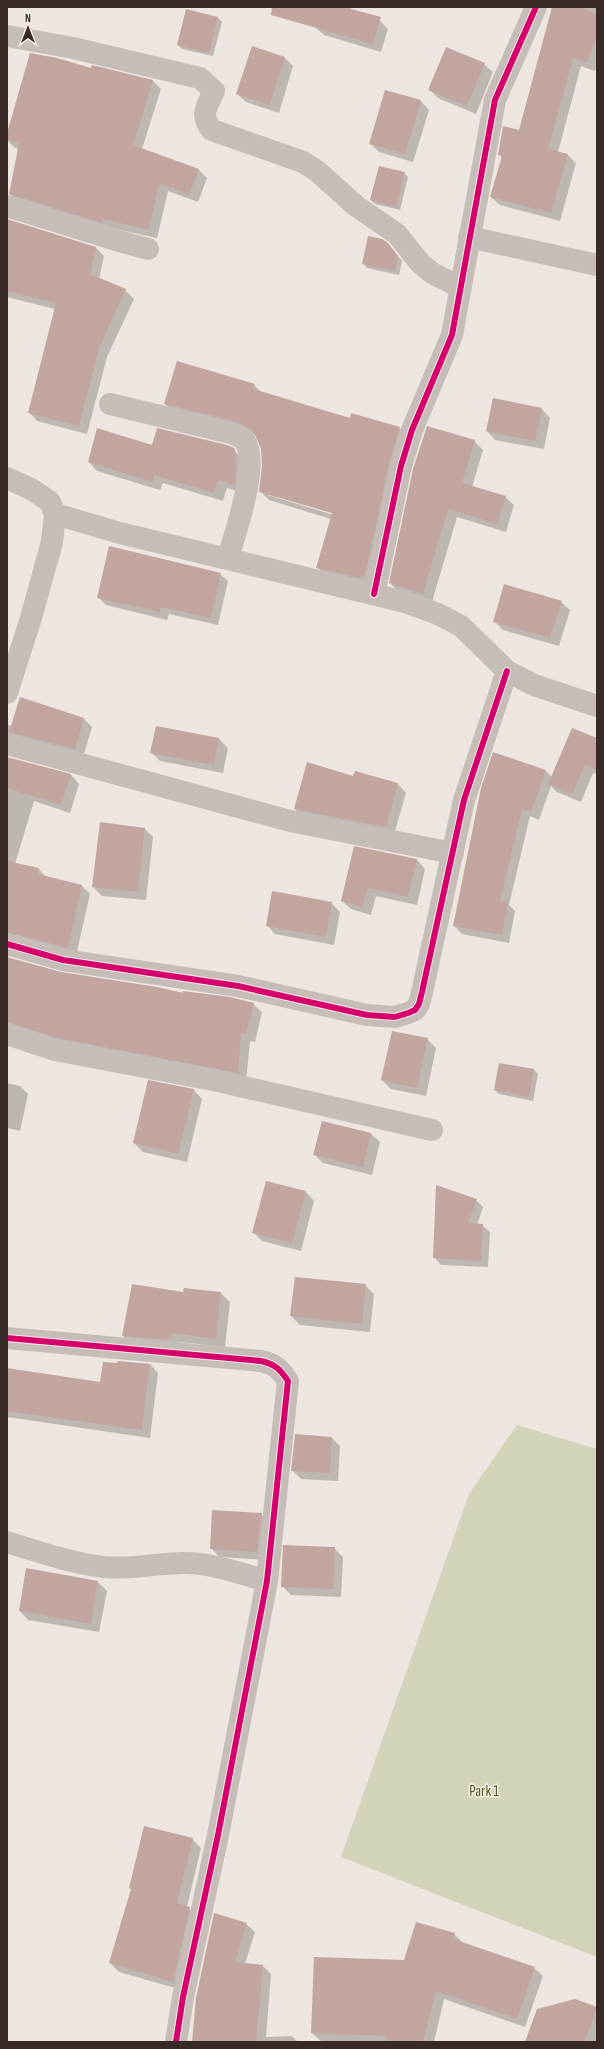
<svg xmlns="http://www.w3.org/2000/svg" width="604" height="2049" viewBox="0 0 604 2049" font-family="'Sofia Sans Condensed',sans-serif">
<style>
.green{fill:#d2d3b8}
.shadow{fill:#0003;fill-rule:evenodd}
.building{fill:#c2a5a0}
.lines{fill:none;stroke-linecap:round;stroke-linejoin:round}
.minor{stroke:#c6bdb8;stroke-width:22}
.cycleway-casing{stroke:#fbefe6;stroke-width:8}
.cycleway{stroke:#d6006c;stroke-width:6}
.labels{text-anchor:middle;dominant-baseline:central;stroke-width:3;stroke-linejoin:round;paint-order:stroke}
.park-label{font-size:15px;fill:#4c5828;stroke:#fbefe6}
</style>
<rect width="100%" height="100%" fill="#ede5df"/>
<path class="green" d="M517,1425L597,1449V1957L341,1857L469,1494Z"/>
<path class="shadow" d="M320,7H347L379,20L388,29L381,52L324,35L315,27Z
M553,7H597V66L595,71L581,66L558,152L568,155L576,163L560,221L500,205L491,197L502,158L499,154L520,131Z
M187,10L218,18L222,22L213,56L182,49L178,45Z
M285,58L293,66L279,113L246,102L237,94Z
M484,64L493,72L476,114L438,98L429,89Z
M153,81L161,89L142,149L199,170L207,178L198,202L168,191L157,238L111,228L18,202L10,194L19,149L15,148L7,140V136Z
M421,101L429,110L413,162L379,152L370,143Z
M404,173L408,177L400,210L375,204L371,200Z
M7,221L96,248L104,256L99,279L125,290L134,299L107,357L87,434L37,421L29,412L55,309L7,297Z
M388,244L402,261L399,275L367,268L363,263Z
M254,385L262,393L350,419L399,428L408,436L374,584L326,576L317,567L331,519L269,500L260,491L263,465L262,449L256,435L243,429L174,412L165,404ZM268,493L337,514V516L268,495Z
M542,409L550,418L544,449L495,440L487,431Z
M474,441L483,450L472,487L505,497L514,505L506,532L457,517L432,602L399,592L390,583Z
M153,446L233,449L242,458L243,493L227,488L223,501L163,483L160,490L97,471L89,462Z
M220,574L228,581L218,625L169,614L167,620L106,605L98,597Z
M561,602L570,610L559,646L503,630L494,621Z
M20,699L84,719L92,727L83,757L7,743V725L12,726Z
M157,727L219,739L228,748L223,773L160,761L151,752Z
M597,739V774L593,773L581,802L557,792L551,786L539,820L530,816L509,905L515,911L509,943L462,934L454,926L482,788L546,771L552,777Z
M7,758L71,775L79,784L70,813L34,801L15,864L39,869L47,878L82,886L90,894L76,956L7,935Z
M355,772L398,784L406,793L394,835L303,817L295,809L354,777Z
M144,828L153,837L146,900L102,896L93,887Z
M417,860L425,869L417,905L376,896L371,915L351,909L342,901Z
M331,903L340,912L334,945L275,934L267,925Z
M7,958L61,973L253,1004L262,1012L255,1042L250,1041L246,1081L7,1035Z
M427,1039L436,1048L426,1096L391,1089L382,1080Z
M500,1064L534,1070L538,1074L533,1101L499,1094L495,1090Z
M7,1083L20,1086L28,1094L20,1131L7,1128Z
M194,1090L202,1099L187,1162L143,1152L134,1143Z
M323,1122L371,1134L380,1142L372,1175L323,1163L314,1154Z
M306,1192L314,1201L301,1251L262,1241L253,1232Z
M476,1200L483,1207L477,1225H482L490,1232L488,1267L441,1265L434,1257Z
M365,1285L374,1294L370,1332L300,1325L291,1316Z
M184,1289L221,1293L230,1302L225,1347L179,1342L178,1348L132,1344L123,1336L184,1293Z
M150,1364L158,1373L150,1438L7,1417V1369L101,1383Z
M332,1438L340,1446L338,1481L301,1479L292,1470Z
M261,1514L270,1522L266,1560L219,1557L211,1548Z
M334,1548L343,1557L341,1597L291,1595L282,1586Z
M27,1569L98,1582L107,1591L99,1632L28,1620L20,1611Z
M192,1839L201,1848L187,1907L198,1916L182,1990L119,1972L110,1963L132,1890L130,1888Z
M246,1924L255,1932L245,1964L263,1966L271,1974L266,2037L292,2036L298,2042H189L193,2041Z
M454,1934L463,1943L534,1968L543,1976L525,2027L444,1999L434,2042L321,2041L312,2033L405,1961Z
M575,2000L597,2008L596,2042H529Z"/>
<path class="building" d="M272,7H344L381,17L373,44L271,15Z
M552,7H580L597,14V35L587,63L573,58L548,149L568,154L551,213L490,197L502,156L498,155L503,126L519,130Z
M186,9L218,17L209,53L177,45Z
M252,46L285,57L270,105L236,94Z
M446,47L485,63L467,106L428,90Z
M30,53L57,58L91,68L92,65L153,80L133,145L199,169L189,195L159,183L149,230L103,219L102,223L9,194L19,143L7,140V133Z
M385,90L421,100L405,154L369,144Z
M379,166L405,172L396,207L370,200Z
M7,219L96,247L90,274L126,289L99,348L79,426L28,413L56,303L7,291Z
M368,236L382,239L388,243L398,256L395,271L362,264Z
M177,361L255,384L253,389L350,418L351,413L400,427L389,463L365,576L361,575L360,578L316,568L332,513L259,492L262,465L261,449L255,435L251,429L234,421L164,404Z
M493,398L542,408L535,441L486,431Z
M427,426L475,440L462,483L506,496L497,524L448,509L423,594L389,583L413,469Z
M97,428L152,445L157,428L227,445L234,448L236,453L235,485L218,480L214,493L154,475L152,482L88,462Z
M109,546L221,573L211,618L161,607L160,612L97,598Z
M504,584L562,601L550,638L493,622Z
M20,697L84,718L75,749L9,732Z
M156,726L219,738L214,765L150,753Z
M572,728L597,738V770L585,765L572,794L548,784Z
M493,752L546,770L531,812L522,809L500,901L508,902L502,935L453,926L481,788Z
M7,757L71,774L61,805L7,788Z
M307,762L353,776L355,771L398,783L386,827L294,809Z
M100,822L145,828L138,892L92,887Z
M354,846L417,859L408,897L368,888L362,907L341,901Z
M7,861L39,868L38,874L82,885L68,948L7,932Z
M272,891L332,902L326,937L266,926Z
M7,957L61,972L157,987L183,993V991L230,997L254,1003L246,1034L241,1033L238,1073L58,1038L7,1022Z
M392,1031L428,1038L417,1088L381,1080Z
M499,1063L534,1069L529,1097L494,1090Z
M148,1080L194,1089L178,1154L133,1143Z
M322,1121L371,1133L363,1167L313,1155Z
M266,1181L306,1191L292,1243L252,1233Z
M436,1185L477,1199L468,1223L483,1224L481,1261L433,1258Z
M295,1277L366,1284L362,1324L290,1316Z
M132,1284L183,1292L184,1288L221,1292L216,1339L170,1333L169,1340L122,1336Z
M118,1361L150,1364L142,1430L7,1411V1368L100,1382L103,1362L117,1363Z
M295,1434L332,1437L330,1473L291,1471Z
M212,1510L262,1513L257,1552L210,1549Z
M283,1545L335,1547L333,1589L281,1587Z
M26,1568L98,1581L91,1624L19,1611Z
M144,1826L193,1838L177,1903L190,1907L173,1982L109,1963L131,1889L129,1888Z
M214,1913L247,1923L235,1962L263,1965L256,2042H192L196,1998Z
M416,1922L455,1933L453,1939L535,1967L517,2019L436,1991L423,2042H385L386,2036L311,2033L314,1957L404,1960Z
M575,1999L597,2007L585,2042H525L537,2009Z"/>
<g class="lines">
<path class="minor" d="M7,36L73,48L200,78L214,91C207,107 199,115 212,130L303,162L317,171L356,206L397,234L420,263L432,273L460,287
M7,206L119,241L148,249
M469,237L597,265
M110,404L231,433C235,435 242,437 244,440C261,461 235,533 228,558
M7,478L33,490L50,502L55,514L52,542L31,618L7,693
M55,514L120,533L405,602L438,614L461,626L507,671L534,685L597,706
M374,594L401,466L412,430L452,335L495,100L536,7
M7,744L290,821L453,853
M7,944L63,960L238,986L367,1015L395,1017L408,1013L415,1010L419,1004L422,992L464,800L507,671
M7,1034L55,1050L218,1081L432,1130
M7,1338L261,1361C275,1364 280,1369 288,1381L267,1581L218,1835L183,1997L176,2042
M7,1542C39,1552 71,1563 104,1567C131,1570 157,1563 184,1563C212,1563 239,1573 267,1581"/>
<g class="cycleway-casing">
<path id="cycleway" d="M374,594L401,466L412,430L452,335L495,100L536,7
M7,944L63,960L238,986L367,1015L395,1017L408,1013L415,1010L419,1004L422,992L464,800L507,671
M7,1338L261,1361C275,1364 280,1369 288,1381L267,1581L218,1835L183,1997L176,2042"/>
</g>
<use href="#cycleway" class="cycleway"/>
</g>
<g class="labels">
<g class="park-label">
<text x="484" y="1791">Park 1</text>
</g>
</g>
<rect width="604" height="2049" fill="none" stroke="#372a27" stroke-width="16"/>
<g transform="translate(28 28)" stroke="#fbefe6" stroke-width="3" paint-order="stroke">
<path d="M0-3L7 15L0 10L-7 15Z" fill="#372a27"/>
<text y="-6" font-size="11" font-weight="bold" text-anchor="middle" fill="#372a27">N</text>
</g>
</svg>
